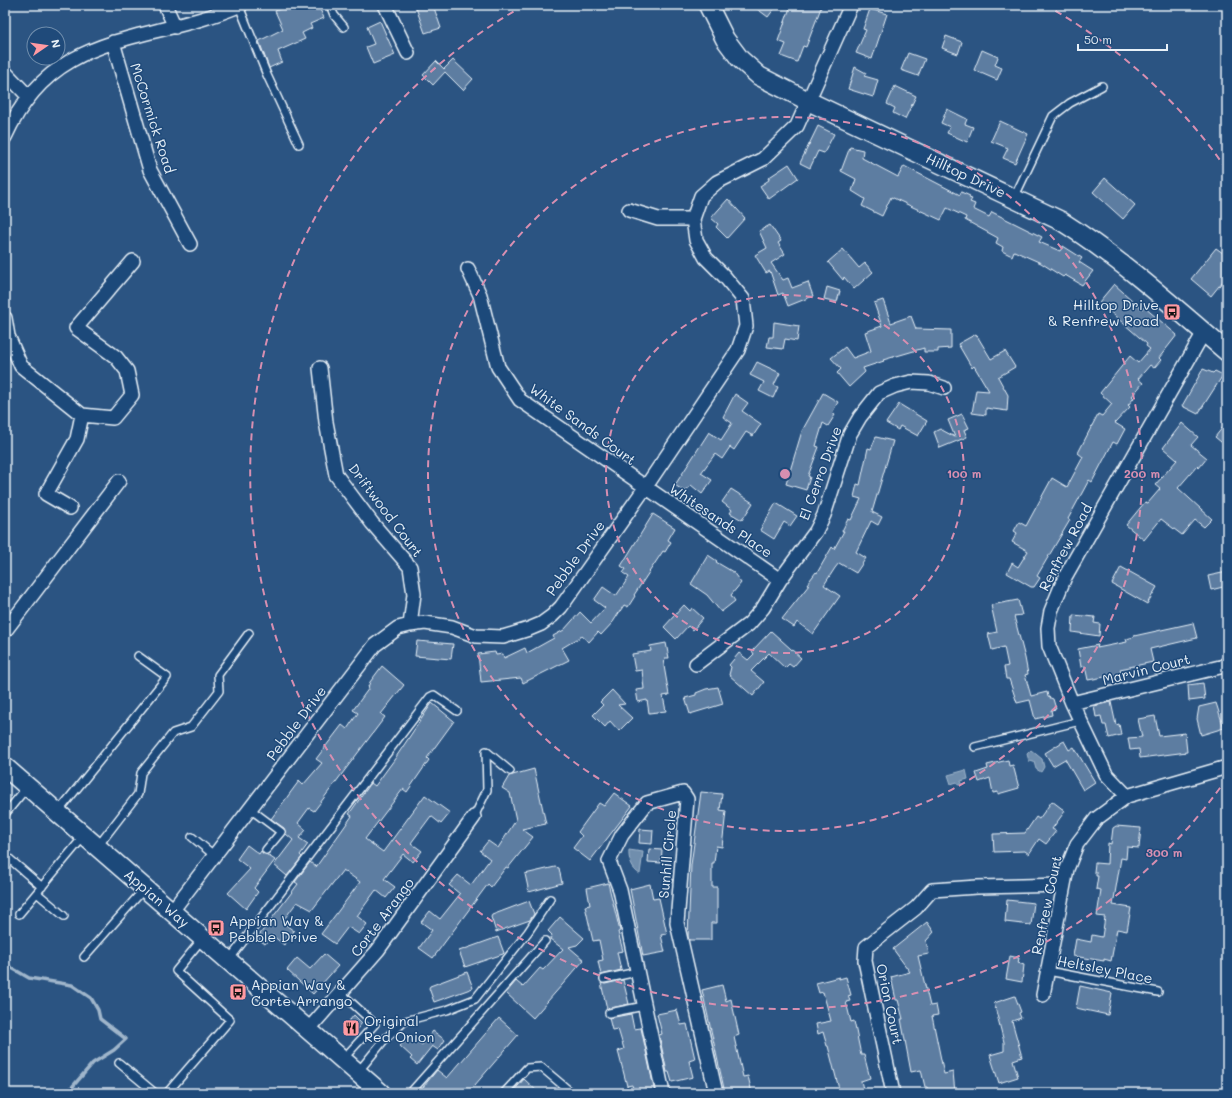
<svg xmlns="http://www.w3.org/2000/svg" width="1232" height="1098" viewBox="0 0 1232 1098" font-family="Mali,sans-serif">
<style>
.water{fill:#708ead;stroke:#a0b6cb}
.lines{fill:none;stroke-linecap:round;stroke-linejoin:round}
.stream{stroke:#a0b6cb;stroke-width:3.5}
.building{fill:#5d7da1;stroke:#e8f1f8}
.lane-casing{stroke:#e8f1f8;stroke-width:10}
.street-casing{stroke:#e8f1f8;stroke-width:16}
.secondary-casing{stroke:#e8f1f8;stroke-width:21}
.lane{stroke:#1f4a7a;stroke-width:7}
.street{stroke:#1f4a7a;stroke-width:13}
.secondary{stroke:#1f4a7a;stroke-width:18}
.ring{fill:none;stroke:#d78fb1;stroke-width:2;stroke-dasharray:7 5}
.labels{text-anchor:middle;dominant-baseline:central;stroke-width:3;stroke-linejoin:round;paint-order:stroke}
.street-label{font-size:14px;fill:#e8f1f8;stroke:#1f4a7a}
.poi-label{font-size:14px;fill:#e8f1f8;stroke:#1f4a7a;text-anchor:start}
.centre{fill:#d78fb1;stroke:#1f4a7a;stroke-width:2}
.ring-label{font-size:12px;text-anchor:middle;font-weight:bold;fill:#d78fb1;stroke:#1f4a7a;stroke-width:3;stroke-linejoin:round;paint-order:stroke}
</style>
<rect width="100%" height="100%" fill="#2b5482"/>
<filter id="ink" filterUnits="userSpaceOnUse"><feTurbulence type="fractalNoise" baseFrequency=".025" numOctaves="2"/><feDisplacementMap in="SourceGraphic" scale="8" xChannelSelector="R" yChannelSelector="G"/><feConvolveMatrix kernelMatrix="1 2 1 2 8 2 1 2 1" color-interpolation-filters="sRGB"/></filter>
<g filter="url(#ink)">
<path class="water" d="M1031,750L1042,759L1044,767L1041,772L1036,769L1034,762L1029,761L1027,754Z
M966,770L968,779L961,781L962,784L958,785L957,782L951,784L948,775Z
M629,850L643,852L640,874C632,870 628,859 629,850Z"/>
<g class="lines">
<path class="stream" d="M5,964L29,978L72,985L91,998L98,1010L100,1019L126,1039L114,1050L93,1063L67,1093"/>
</g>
<path class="building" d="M290,5H318L324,18L310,24L312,28L302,33L305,39L278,51L282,62L269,68L259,41L283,29L275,11Z
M415,5H433L441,28L425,33Z
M752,5H777L768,17Z
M791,5H822L806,47L803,46L797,62L781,56L786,44L778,41Z
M870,9L887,14L872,59L856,53L866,30L863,29Z
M380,21L395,55L373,64L366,47L374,44L367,27Z
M946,36L962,42L958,54L942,48Z
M982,50L998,57L995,65L1002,68L997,80L974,70Z
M908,53L925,59L918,76L901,70Z
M453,60L473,79L463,90L445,72L433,85L423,75L436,61L444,69Z
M855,67L866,73L864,76L878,80L873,97L848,89Z
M895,86L916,96L905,119L893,113L895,108L887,104Z
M947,109L967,119L965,124L973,127L967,142L947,133L950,127L941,123Z
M1000,121L1028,134L1015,163L1003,158L1008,148L991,141Z
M818,126L834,134L824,153L818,151L810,168L800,163Z
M850,147L863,150L862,158L898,177L904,166L960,195L961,192L970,196L969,198L972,199L970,202L975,204L973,209L989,217L992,212L1042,237L1039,242L1060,251L1063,246L1082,258L1079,262L1093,271L1082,285L1065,275L1063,277L1041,263L1014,251L1012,256L1002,251L1003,247L996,243L998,238L965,220L966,217L947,208L941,220L891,197L882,216L862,206L865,199L852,191L856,179L841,171Z
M789,164L798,178L769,199L760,186L769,180L768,178Z
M1105,178L1135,205L1123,219L1093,192Z
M728,199L745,218L727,238L716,227L718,224L711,218Z
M770,225L781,241L778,243L785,254L771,263L783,280L788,278L792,288L808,282L813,296L788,306L783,293L778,295L770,271L766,273L755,255L767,248L759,231Z
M1216,248L1227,256V276L1211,296L1191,279Z
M843,249L859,268L865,263L873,272L854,289L844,277L843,280L828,262Z
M1114,284L1142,309L1144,307L1177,335L1159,358L1161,360L1154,368L1150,365L1138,379L1143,383L1132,396L1134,398L1128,405L1130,407L1115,423L1125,429L1117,444L1113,442L1092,482L1089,480L1068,519L1070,520L1037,576L1040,578L1034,587H1031L1007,573L1012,563L1018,567L1028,551L1012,542L1017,533L1014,531L1019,522L1026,526L1052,478L1067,487L1083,457L1078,453L1098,414L1102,416L1112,404L1100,393L1130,356L1138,363L1150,349L1146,346L1147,344L1099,302Z
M827,287L840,291L837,302L824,299Z
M883,300L891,323L911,316L916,329L951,330V348L938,349V352H924V348L883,360L884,361L863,368L865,372L849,387L837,373L841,369L831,358L845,347L853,358L871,351L865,332L882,326L874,303Z
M774,322L799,326L797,341L785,339L783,349L767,347L769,337H773Z
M976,334L991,359L1005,351L1015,367L998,377L1008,395L1007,411L986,408V415L972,413L976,390L989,391L974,366L972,368L958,344Z
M757,362L780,373L774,385L778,387L773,398L759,391L764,382L750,375Z
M1203,369L1213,373L1215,371L1223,375L1198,414L1182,406Z
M823,393L838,402L832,413L835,415L828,426L823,423L816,446L819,447L808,476L810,477L806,490L786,484L802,431Z
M735,394L748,403L742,411L761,424L753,436L746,432L734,450L730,447L722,459L715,454L701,473L712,480L702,494L691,485L685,492L675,485L709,432L721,440L732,423L723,417Z
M899,404L927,421L918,436L900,426L898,430L886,423Z
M962,414L969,428L964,430L967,437L940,448L934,432L940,429L955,437L948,420Z
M1227,422V447L1215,437Z
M1182,423L1198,437L1191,445L1207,458L1199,468L1197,466L1178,488L1212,519L1204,527L1195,520L1182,535L1161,519L1144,540L1126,525L1145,502L1148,503L1160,489L1155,485L1177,460L1163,448Z
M876,437L893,441L872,512L882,517L878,525L871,521L856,552L866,558L856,573L839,563L835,568L824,585L840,596L813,634L797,622L794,627L782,619L809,585L807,584L816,572L817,573L832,547L834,549L844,531H842L848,519L851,520L861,499L854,497L857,484L860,485L868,448L871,449Z
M731,489L753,503L742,520L730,513L732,510L722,502Z
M776,503L797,516L790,526L784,522L774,539L760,530Z
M653,514L675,528L668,540L671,542L665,552L663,551L634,595L635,596L628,607L624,605L613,622L601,635L598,632L589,642L582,636L562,648L569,660L523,683L521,678L481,682L478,654L495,652L496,655L503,654L504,658L525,648L527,653L554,638L553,636L564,630L580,612L591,623L605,608L594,600L603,587L616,596L629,577L623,573L626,569L621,566Z
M708,555L717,561L716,562L733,572L741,583L731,595L735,601L721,612L707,595L691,584Z
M1121,567L1157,587L1147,604L1112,584Z
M1227,572V586L1211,590L1208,576Z
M1018,600L1022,615L1014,616L1025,658L1028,674L1025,675L1031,696L1047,692L1048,697L1053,699L1056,709L1051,710L1052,715L1035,719L1030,700L1017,703L1009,679H1006L1004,667L1008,666L1004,647L992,650L988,634L997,632L991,605Z
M684,605L690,611L692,608L703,618L693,630L688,626L676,639L664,627Z
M1073,615L1095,617L1094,623L1100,624L1099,636L1072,632Z
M1193,623L1197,638L1150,649L1153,662L1120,669L1121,674L1088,680L1085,666L1081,667L1078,649L1098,645L1097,648L1127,642L1126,639L1134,637V636Z
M771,631L801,658L793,667L789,664L785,668L769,653L751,671L764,682L753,696L729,675L731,667L729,665L739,653L748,660L754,654L752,651Z
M417,641L453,644L451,659L415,656Z
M666,643L669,658H665L664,666L669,695L663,696L666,711L649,713L647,700L638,702L636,690L644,689L642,670L635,671L632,654L651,651L650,646Z
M382,666L404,685L381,714L385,717L314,811L309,808L298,823L306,830L299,838L308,844L300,855L302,857L287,876L274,865L293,840L286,834L284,828L271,819L299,781L303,785L322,763L316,759L342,725L347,729L358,713L353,710L369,688L368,687L370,682Z
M1203,683L1205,699L1189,701L1188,685Z
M718,687L723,704L690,714L685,698L696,695V693L706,689Z
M612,690L625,704L618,705L632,718L619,731L610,721L605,727L593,715L603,705L600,702Z
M1111,702L1116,725L1119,724L1121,735L1109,738L1106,725H1103L1101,716L1096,717L1094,706Z
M432,703L454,721L427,758L429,760L407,792L403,789L365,839L383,852L425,795L450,813L441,824L431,816L411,843L422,851L413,862L403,854L384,879L395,887L386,898L376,890L357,916L367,924L359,934L348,927L335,944L321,934L360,882L343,870L312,910L297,902L282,922L294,931L284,945L272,935L265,944L257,938L298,884L295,882L310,862L316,867L352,816L349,814L371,783L375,786L394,760Z
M1216,703L1224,728L1201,735L1197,719L1199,707Z
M1155,716L1159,736L1185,733L1187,752L1140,758L1139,749L1130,750L1128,738L1142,737L1138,719Z
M1064,741L1069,750L1074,747L1095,782L1083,790L1065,759L1053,766L1045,753Z
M1008,760L1009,766L1013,765L1019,788L998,794V792L993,793L990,778L979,782L976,773L988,769L987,765Z
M534,769L546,824L522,829L533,837L508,868L506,867L491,887L488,884L433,958L419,948L432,930L421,922L430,911L440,919L460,894L449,885L458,875L471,885L490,859L480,851L488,841L498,848L516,820L510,793L502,788L509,776Z
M701,792L722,794L720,810L726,811L722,847L716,846L714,863H712V887H717V923H711V940H689L688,937L691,865Z
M614,793L632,806L590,861L573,848L582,836L578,832L599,803L604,806Z
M1052,801L1065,811L1052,829L1056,831L1046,844L1039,839L1029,854L1025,851L994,852L993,834L1025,833L1036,817L1039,819Z
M1116,826L1141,828L1139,848L1127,847L1126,859L1121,858L1113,905L1131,908L1127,931L1117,929L1111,961L1104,959V961L1073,956L1076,939L1091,942L1092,935L1102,937L1105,917L1097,916L1101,890L1096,889L1098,876H1096V872H1094L1095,863L1107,864L1108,843L1111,844L1113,828Z
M640,829L653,830L652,844L639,843Z
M247,845L259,854L261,851L275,860L254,888L258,892L246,909L228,893L250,869L237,859Z
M649,849L662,850L661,863L648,862Z
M555,867L559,868L562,883L529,892L525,874Z
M608,883L620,931L618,932L623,951L617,952L621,970L601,975L598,961L603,960L599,940L593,941L585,906L590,905L587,888Z
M650,884L653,899L659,898L667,934L661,935L665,952L643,956L630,889Z
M1007,900L1034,903L1031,925L1005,922Z
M529,901L534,914L530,920L496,932L491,917L492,915Z
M560,917L584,938L577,945L569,947L584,960L533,1018L506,993L516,981L523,987L540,968L543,970L563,949L550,939L552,935L548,931Z
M927,922L934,932L926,941L929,954L918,956L930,1006L936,1005L938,1015L932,1016L944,1074L953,1072L955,1093H929L927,1087H925L921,1070L911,1072L901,1019H903L898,1000H896L891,977L910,972L893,949Z
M498,937L504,953L503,954L465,967L459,951Z
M324,954L338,966L313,994L287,970L297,958L310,969Z
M1010,956L1019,958L1018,963L1024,965L1022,982L1006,979Z
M467,972L473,988L434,1002L429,988L430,986Z
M839,977V979L846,977L851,995L848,996L850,1001L846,1002L851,1022L854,1021L861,1055H864L870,1078L861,1081L864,1093H840L828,1046H827L823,1032L818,1034L816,1024L831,1021L823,992L819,993L816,983Z
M623,980L629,1004L607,1009L601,983L605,984Z
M722,985L726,1001L731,999L739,1035L734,1037L743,1077L748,1076L752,1093H725L702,990Z
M1080,986L1112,993L1108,1015L1076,1008Z
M1015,996L1021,1012L1019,1013L1021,1018L1012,1021L1022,1057L1013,1060L1018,1077L999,1083L990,1055L1004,1051V1042L994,1003Z
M677,1010L681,1025L687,1024L695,1059L689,1061L693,1077L672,1082L669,1072H667L659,1035L662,1034L657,1014Z
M631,1014L634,1029L641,1028L655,1093H634L632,1085L627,1086L618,1051L624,1049L618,1029L612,1030L609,1018Z
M354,1015L362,1023L354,1033L345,1026Z
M499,1018L518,1035L468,1093H430L423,1087L437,1070L447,1078Z
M433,1031L445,1040L438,1050L432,1046L417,1065L410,1059L412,1057L400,1046L410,1035L422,1045Z
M524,1079L539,1093H512Z"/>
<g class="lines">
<g class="lane-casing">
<path id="lane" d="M330,5L334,15L344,27
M239,6L267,75L299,144
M1014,198L1053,116L1070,103L1102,86
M975,747L1080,721
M250,809L281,832L266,850
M58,812L167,677L138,656
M5,814L28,786
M474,817L487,790L486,751L510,771
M192,837L215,856
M98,846L138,794L141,773L173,733L191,727L219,691L218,675L249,633
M5,855L42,887
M37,893L64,916
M19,914L84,836
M84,957L145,888
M229,960L430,697L434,695L457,711
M1048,971L1158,992
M604,979L637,972
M341,993L375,1024L343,1059
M609,1013L644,1006
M119,1063L155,1093
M358,1072L385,1039L405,1021L447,1010L475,999L528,932L550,899
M167,1093L230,1020L176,971L203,938
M410,1093L545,941
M504,1093L527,1068L541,1067L572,1093"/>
</g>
<g class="street-casing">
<path id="street" d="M165,5L175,27
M385,5L408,53
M113,42L150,170L190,244
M5,72L28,96
M5,137C54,27 148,45 241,5
M629,210L658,219H693
M468,269L480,295L498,367L520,400L780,580
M5,318L8,336L21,366L82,415L113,418L132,395L127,371L116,357L76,328L133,261
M320,368L326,422L336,475L372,523L410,567L414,594L410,625
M70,508L46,494L77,439L82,415
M5,631L119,481
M696,664L749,624L763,608L780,580L816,531L824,515L850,434L860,417L879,393L895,386L911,382L929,383L944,388
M1072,703L1224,666L1227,663
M1127,796L1106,774L1072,703L1049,646L1048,628L1051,611L1065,577L1204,332
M172,911L375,645L398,628L410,625L425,623L452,627L476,636L503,637L529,629L541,624L552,616L561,607L645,488L738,350L746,326L743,299L725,277L706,258L696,240L693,219L701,196L717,182L763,159L797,126L851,5
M1043,995L1067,869L1077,844L1096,819L1127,796L1227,767
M308,1030L378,950L474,817
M663,1093L620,890L609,861L622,835L647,803L683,793L687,799L677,923L716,1093
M893,1093L865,961L866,947L916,908L932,890L977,887L1064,885"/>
</g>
<g class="secondary-casing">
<path id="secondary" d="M708,5L725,39L740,59L759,76L808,101L1061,221C1121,259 1173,306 1227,352
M5,767L381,1093"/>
</g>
<use href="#lane" class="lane"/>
<use href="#street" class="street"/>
<use href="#secondary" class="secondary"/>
</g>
</g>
<g class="ring">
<circle cx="785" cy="474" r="179"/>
<circle cx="785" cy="474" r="357"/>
<path d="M1227 778A536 536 0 1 1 525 5M1045 5A536 536 0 0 1 1227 170"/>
</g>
<defs>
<g id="bus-square" transform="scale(0.9)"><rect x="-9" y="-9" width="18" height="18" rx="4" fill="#ff9aa2" stroke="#1f4a7a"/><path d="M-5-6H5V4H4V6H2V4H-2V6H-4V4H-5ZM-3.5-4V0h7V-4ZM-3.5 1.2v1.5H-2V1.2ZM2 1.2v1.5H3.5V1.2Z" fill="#111"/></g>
<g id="restaurant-square" transform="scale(0.9)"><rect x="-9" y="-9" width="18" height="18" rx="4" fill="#ff9aa2" stroke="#1f4a7a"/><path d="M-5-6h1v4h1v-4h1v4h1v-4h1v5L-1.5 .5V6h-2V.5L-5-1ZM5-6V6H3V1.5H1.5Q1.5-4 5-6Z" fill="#111"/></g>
</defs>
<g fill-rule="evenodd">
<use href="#bus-square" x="1172" y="312"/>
<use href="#bus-square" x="216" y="928"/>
<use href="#bus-square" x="238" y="992"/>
<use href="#restaurant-square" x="351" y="1028"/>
</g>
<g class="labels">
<g class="street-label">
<text transform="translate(153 118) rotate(72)">McCormick Road</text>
<text transform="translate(966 175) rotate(25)">Hilltop Drive</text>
<text transform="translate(583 424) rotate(36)">White Sands Court</text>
<text transform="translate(820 473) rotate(-70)">El Cerro Drive</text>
<text transform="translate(386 510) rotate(53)">Driftwood Court</text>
<text transform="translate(721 520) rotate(34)">Whitesands Place</text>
<text transform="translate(1065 547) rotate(-62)">Renfrew Road</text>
<text transform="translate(575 558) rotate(-54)">Pebble Drive</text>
<text transform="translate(1146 669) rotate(-14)">Marvin Court</text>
<text transform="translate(296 723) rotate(-53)">Pebble Drive</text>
<text transform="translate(667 854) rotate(-85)">Sunhill Circle</text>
<text transform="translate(157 898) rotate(41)">Appian Way</text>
<text transform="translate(1046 905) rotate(-78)">Renfrew Court</text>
<text transform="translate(382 917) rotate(-53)">Corte Arango</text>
<text transform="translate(1105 969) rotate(11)">Heltsley Place</text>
<text transform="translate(890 1004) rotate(78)">Orion Court</text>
</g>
<g class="poi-label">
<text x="1159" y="304" text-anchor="end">Hilltop Drive<tspan x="1159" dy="16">&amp; Renfrew Road</tspan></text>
<text x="229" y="920">Appian Way &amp;<tspan x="229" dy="16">Pebble Drive</tspan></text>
<text x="251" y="984">Appian Way &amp;<tspan x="251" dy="16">Corte Arrango</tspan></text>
<text x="364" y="1020">Original<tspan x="364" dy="16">Red Onion</tspan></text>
</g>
</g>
<circle cx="785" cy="474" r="6" class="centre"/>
<g class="ring-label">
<text x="964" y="478">100 m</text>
<text x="1142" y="478">200 m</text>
<text x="1164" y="857">300 m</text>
</g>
<rect width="1232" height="1098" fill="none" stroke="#1f4a7a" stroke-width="20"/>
<rect x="10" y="10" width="1212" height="1078" fill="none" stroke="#e8f1f8" stroke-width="1.5" filter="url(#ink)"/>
<g transform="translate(46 46) rotate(77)"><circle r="19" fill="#1f4a7a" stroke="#6f8dac"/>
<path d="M0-3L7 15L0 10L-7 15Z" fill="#ff9aa2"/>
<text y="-6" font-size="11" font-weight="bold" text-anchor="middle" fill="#e8f1f8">N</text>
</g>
<path d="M1078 44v6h89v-6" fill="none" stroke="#e8f1f8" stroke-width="2"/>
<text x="1084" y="44" font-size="12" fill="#e8f1f8" stroke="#1f4a7a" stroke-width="3" paint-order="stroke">50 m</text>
</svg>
